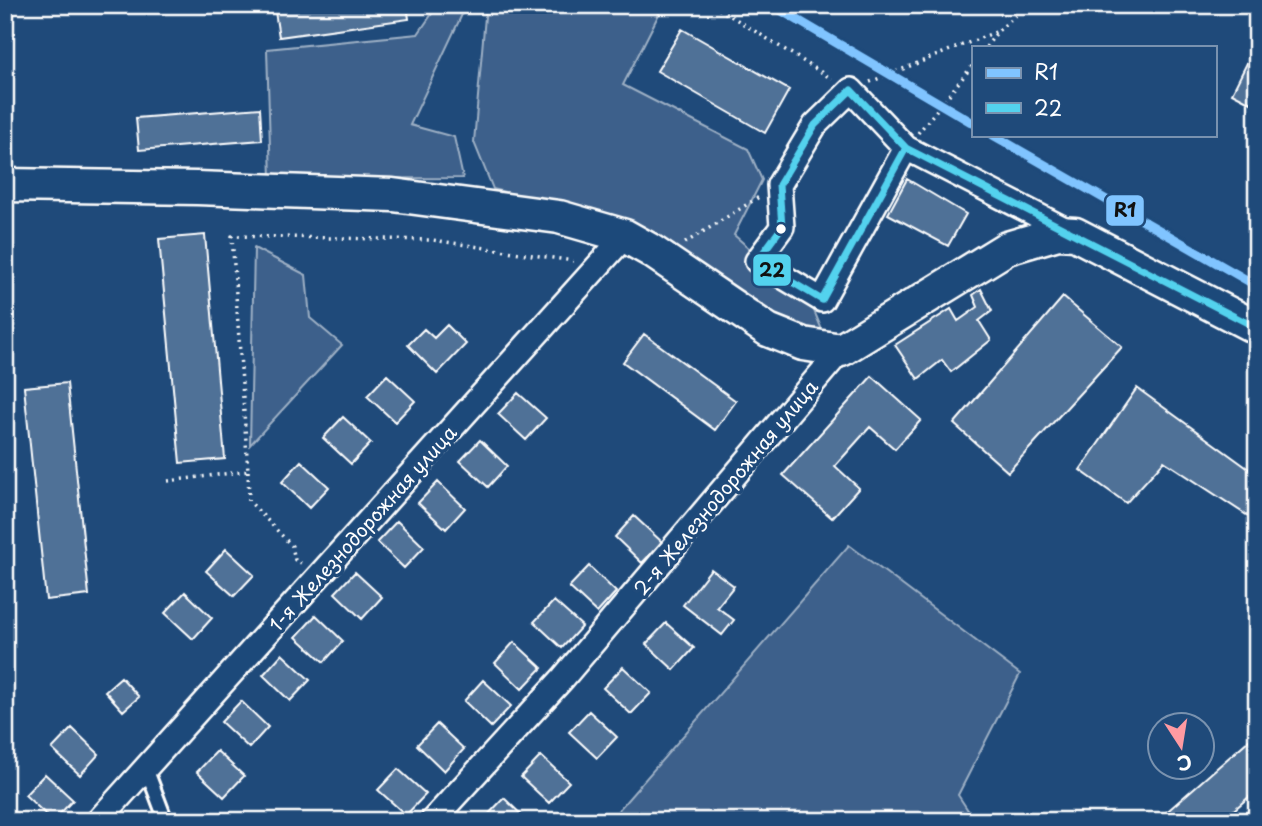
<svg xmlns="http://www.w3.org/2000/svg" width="1262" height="826" viewBox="0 0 1262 826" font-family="'Playpen Sans',sans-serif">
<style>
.green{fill:#3c618b;stroke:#9eb0c5;stroke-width:2}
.building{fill:#507197;stroke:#fff;stroke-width:2}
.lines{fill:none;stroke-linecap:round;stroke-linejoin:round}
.lane-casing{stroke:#fff;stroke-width:18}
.street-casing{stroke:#fff;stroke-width:28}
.secondary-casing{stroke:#fff;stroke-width:37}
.path{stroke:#fff;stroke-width:3.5;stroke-dasharray:2 5;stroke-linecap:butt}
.lane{stroke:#1f4a7a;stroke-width:12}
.street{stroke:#1f4a7a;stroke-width:23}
.secondary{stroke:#1f4a7a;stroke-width:32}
.bus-1-casing{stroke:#1f4a7a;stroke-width:12}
.bus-1{stroke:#53d2ee;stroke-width:7}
.rail-1-casing{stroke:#1f4a7a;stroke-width:14}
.rail-1{stroke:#80c4ff;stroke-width:9}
.bus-dot{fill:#fff;stroke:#1f4a7a;stroke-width:2.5}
.labels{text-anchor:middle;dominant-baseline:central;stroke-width:7;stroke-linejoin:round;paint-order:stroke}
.street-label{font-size:19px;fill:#fff;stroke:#1f4a7a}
.line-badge{stroke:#1f4a7a;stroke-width:2.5}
.pale-badge-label{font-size:19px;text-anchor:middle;font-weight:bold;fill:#111}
</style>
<rect width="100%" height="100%" fill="#1f4a7a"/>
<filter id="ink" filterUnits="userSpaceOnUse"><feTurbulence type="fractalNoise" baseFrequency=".0143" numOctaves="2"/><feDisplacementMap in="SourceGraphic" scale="14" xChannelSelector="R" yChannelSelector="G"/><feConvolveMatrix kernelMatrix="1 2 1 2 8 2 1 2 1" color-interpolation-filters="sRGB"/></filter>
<g filter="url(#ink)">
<path class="green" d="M438,5L466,6L410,125L454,137L463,178L271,179L267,49L418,34Z
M486,5H648L661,10L623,85L748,149L762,180L734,235L810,301L825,337L748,307L633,224L493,189L474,142Z
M254,248L306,275L310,318L342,345L250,445Z
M849,545L1020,674L958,795L975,821H609Z"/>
<path class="building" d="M274,5H407L409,19L279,37Z
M682,29L789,90L765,133L657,71Z
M1250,57L1257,60V106L1232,93Z
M260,108L262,140L139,150L136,118Z
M907,179L966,214L948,246L888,214Z
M205,235L225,459L180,463L159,239Z
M981,289L992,311L979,321L991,340L951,372L942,360L918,379L895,345L951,309L958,321L978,307L973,295Z
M1063,297L1122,347L1008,472L954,424Z
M447,325L466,344L437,374L408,345L424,329L434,338Z
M644,334L736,401L715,430L623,362Z
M387,375L415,401L395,422L367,396Z
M872,376L921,420L895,449L870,427L835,466L859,488L832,518L783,475Z
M67,383L89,595L46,600L24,387Z
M1137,388L1257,475V522L1164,461L1126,503L1080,470Z
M518,393L546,418L526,440L498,414Z
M343,417L371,443L351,464L323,438Z
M480,440L507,466L488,487L460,461Z
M301,461L329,487L309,508L282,482Z
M438,482L465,508L446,529L418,503Z
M634,516L662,542L642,563L615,537Z
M397,521L424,547L404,568L377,542Z
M226,549L254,575L234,596L206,571Z
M589,566L616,592L597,613L569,587Z
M711,569L734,586L717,607L734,620L722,635L683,605Z
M355,572L382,597L362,619L335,593Z
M185,592L212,618L193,639L165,613Z
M554,601L582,626L562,648L534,622Z
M316,615L343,641L324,662L296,637Z
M666,623L694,648L674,670L646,644Z
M514,642L542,668L522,689L495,663Z
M282,654L310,680L290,701L263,675Z
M623,667L651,693L631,714L603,688Z
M121,677L139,697L123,711L105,691Z
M483,680L511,706L491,727L464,701Z
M241,701L268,727L249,748L221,722Z
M589,711L617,737L597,758L569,732Z
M437,724L464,749L444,771L417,745Z
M72,728L99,754L80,775L52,749Z
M1257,733V790L1221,821H1168L1163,815Z
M217,751L244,776L224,797L197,772Z
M541,756L569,782L549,803L521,777Z
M398,769L426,794L406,815L378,790Z
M45,774L73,800L53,821L25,795Z
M504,798L528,821H485L484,819Z"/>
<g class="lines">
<g class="lane-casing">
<path id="lane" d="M146,768L166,821"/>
</g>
<g class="street-casing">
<path id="street" d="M906,148L822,300L757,261L782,227L779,185L815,125L851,90L906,148L1072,233
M98,821L625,236
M432,821L563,678L841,350"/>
</g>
<g class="secondary-casing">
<path id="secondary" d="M5,185L197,188L393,195L559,217L625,236L650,250L768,330L803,344L841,350L1007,248L1058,233L1075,234L1257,328"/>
</g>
<path class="path" d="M713,5L832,79
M986,47L998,31L1027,5
M870,82L998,31
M918,133L973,65
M685,243L759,197
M248,471L249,501L292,546L295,560L301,563
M168,481L248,471L232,236L433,240L573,261"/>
<use href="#lane" class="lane"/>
<use href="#street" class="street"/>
<use href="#secondary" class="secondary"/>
<g class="bus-1-casing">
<path id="bus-1" d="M906,148L822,300L757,261L782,227L779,185L815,125L851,90L906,148L1257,328"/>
</g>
<use href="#bus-1" class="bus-1"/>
<g class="rail-1-casing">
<path id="rail-1" d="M772,5L973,123
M993,135L1257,286"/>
</g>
<use href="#rail-1" class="rail-1"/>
</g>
</g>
<circle class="bus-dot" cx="781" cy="229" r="6"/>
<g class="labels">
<g class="street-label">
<text transform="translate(725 487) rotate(-50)">2-я Железнодорожная улица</text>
<text transform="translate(362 528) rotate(-48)">1-я Железнодорожная улица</text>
</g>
</g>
<g class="line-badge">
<rect x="1105" y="194" width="40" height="33" rx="7" fill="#80c4ff"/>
<rect x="752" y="253" width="40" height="34" rx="7" fill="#53d2ee"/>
</g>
<g class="pale-badge-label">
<text x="1125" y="217">R1</text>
<text x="772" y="277">22</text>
</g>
<rect width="1262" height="826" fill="none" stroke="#1f4a7a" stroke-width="28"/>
<rect x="14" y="14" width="1234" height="798" fill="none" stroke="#fff" stroke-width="2.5" filter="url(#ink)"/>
<rect x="972" y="46" width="245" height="91" fill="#1f4a7a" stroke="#7992af" stroke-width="2"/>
<rect x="986" y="68" width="35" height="10" fill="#80c4ff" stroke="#7992af" stroke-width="2"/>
<text x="1034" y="80" font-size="21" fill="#ffffff">R1</text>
<rect x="986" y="103" width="35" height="10" fill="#53d2ee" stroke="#7992af" stroke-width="2"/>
<text x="1034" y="116" font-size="21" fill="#ffffff">22</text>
<g transform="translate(1181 746) rotate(168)"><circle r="33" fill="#1f4a7a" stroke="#7992af" stroke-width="2"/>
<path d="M0-5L12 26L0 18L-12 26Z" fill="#ff9aa2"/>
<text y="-10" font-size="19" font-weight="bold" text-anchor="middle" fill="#ffffff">С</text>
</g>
</svg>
